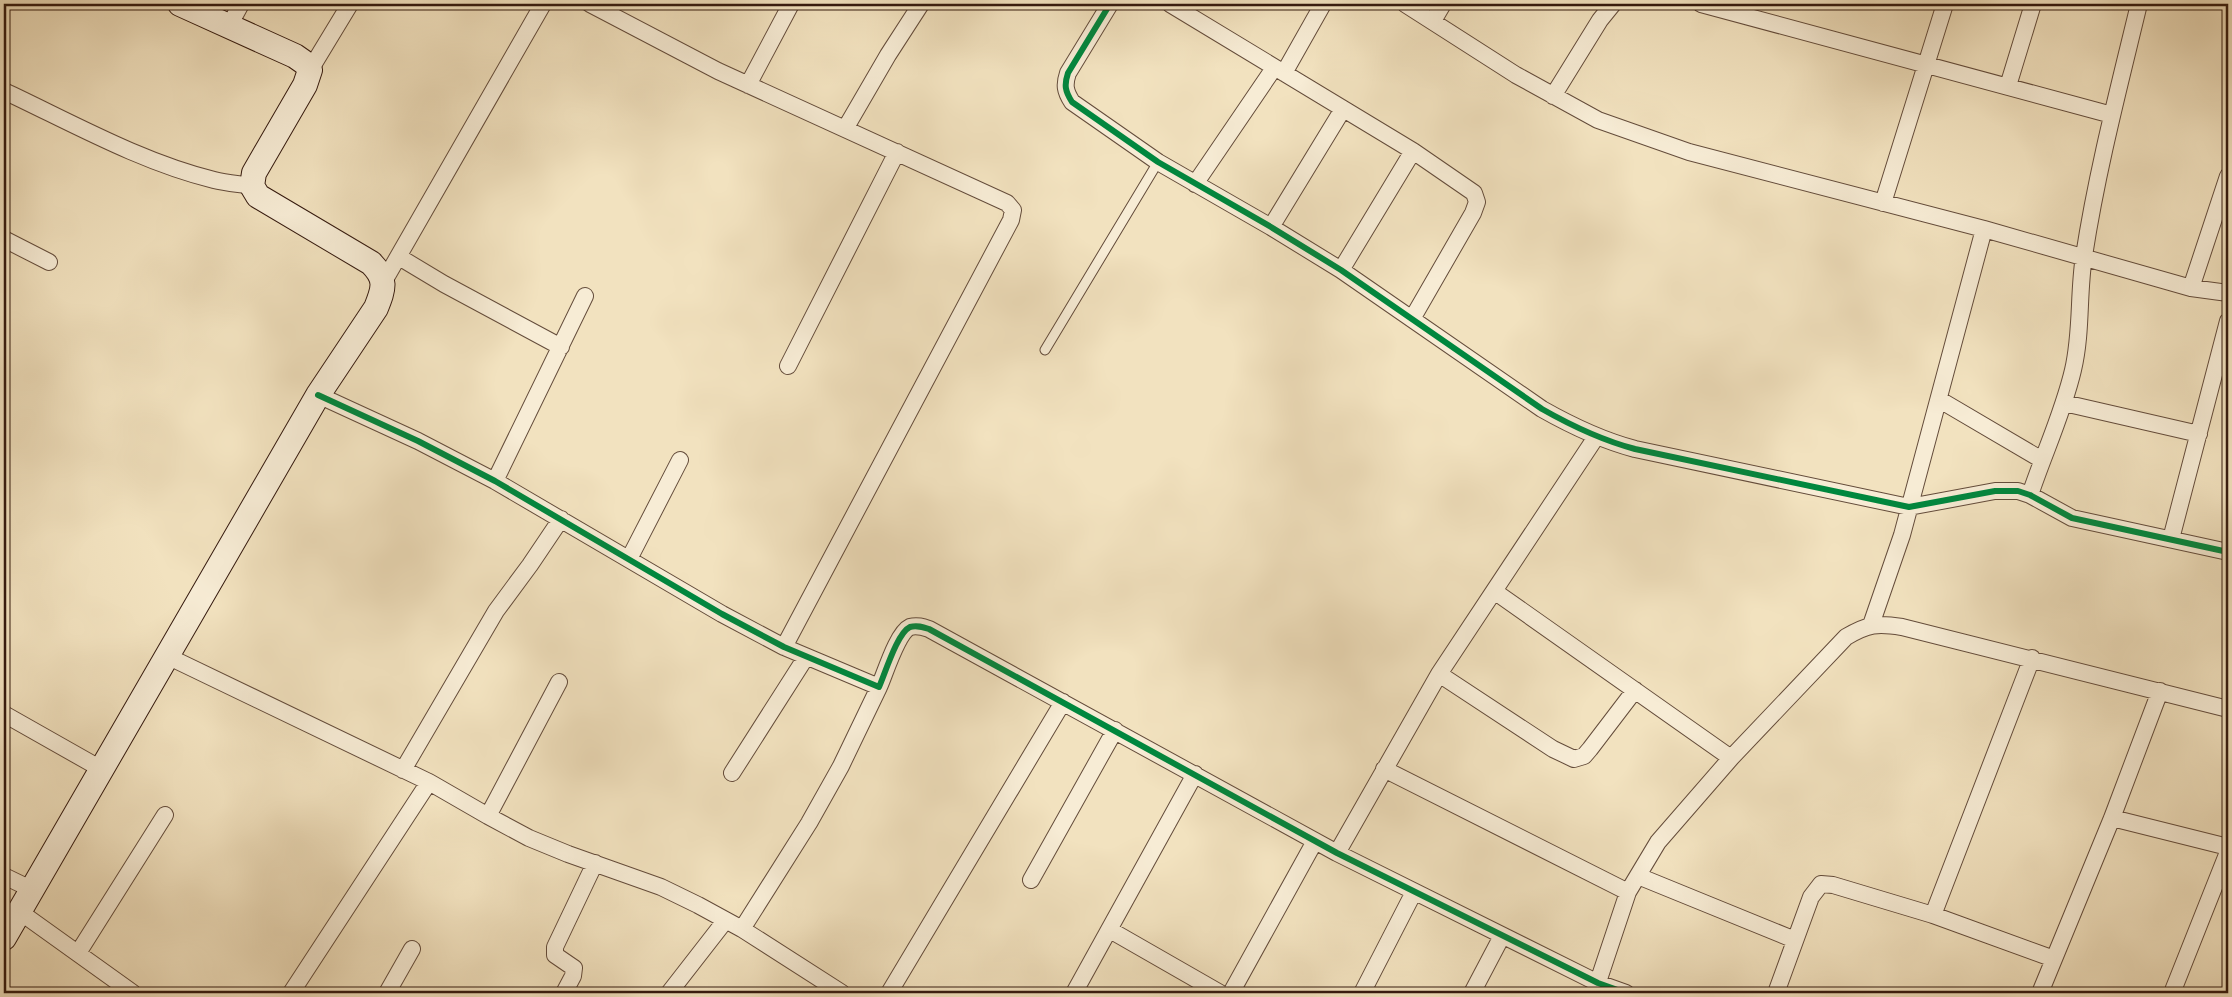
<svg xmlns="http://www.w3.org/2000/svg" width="2232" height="997" viewBox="0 0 2232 997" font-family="'IM FELL Double Pica',serif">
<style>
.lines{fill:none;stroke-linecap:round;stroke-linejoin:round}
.lane-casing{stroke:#644c3b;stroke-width:11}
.street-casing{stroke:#644c3b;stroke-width:18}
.secondary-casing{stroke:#351a0f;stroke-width:26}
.lane{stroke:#f7ecd5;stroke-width:9}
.street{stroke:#f7ecd5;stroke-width:16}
.secondary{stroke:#f7ecd5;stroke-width:24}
.cycleway-casing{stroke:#f7ecd5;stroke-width:9}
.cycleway{stroke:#00873e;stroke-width:6}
</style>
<rect width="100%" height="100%" fill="#f2e2bf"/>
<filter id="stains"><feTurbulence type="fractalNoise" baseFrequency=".004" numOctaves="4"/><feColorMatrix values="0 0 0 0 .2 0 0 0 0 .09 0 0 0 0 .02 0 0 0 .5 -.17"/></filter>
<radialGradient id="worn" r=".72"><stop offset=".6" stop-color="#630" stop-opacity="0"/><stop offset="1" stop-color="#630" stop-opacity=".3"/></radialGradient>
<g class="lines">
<g class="lane-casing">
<path id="lane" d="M1045,350L1158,162"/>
</g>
<g class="street-casing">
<path id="street" d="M590,4L718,71L1007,203L1013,210L1011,220L784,647
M1110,4L1068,73C1064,85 1065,91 1072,102L1158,162L1271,227L1341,270L1542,409C1572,426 1601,440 1635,449L1909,507L1995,491H2018L2030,495L2072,518L2228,552
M1170,4L1413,151L1474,193L1477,202L1473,213L1412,319
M1405,4L1516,75L1598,120L1689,152L1984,229L2191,288L2228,293
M1701,4L2112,115
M1433,21L1443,4
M229,26L241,4
M310,70L350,4
M1284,73L1323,4
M748,85L791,4
M2008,86L2033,4
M4,91C72,123 141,162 214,180C226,183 240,184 252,186
M1553,96L1600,20L1613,4
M845,129L888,55L921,4
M1195,184L1274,68
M1883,203L1945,4
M1271,227L1343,109
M4,239L49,262
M399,257L444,284L561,347
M1341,270L1413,151
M383,283L543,4
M2191,288L2228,176
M788,366L897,152
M318,395L418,441L495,481L722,614L784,647L879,687C885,674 897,633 910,627C917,625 923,627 929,629L1337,853L1598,983L1626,993
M1940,400L2042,460
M2064,403L2199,434
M495,481L585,296
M2030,495C2044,453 2063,413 2073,370C2082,332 2078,294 2084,256C2097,171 2119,87 2139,4
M2171,539L2228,321
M629,559L680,460
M1494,591L1731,758
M1871,625L1902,535L1984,229
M167,656L429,782L488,816L529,838L568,854L661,887L698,905L742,929L842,993
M1439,674L1553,749L1574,759L1584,756L1590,749L1635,690
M4,714L103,770
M1384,769L1628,892
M403,770L496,611L530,565L561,519
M732,773L806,657
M488,816L559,682
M2112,818L2228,847
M1337,853L1439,674L1596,437
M4,876L33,890
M1638,876L1795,940
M1031,880L1115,730
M20,912L133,993
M1933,915L2032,658
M742,929L809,823L841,766L879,687
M1110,930L1220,993
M78,953L165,815
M1595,991L1628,892L1658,842L1731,758L1846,637C1868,624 1877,623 1902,627L2228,709
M291,993L429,782
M387,993L412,949
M564,993L573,976L574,968L555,955V947L595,863
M669,993L725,921
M889,993L1063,702
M1074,993L1195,774
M1231,993L1315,841
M1362,993L1414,892
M1472,993L1502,936
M1776,993L1811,897L1821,884L1833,885L1933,915L2054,959
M2040,993L2112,818L2160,691
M2172,993L2228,852"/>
</g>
<g class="secondary-casing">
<path id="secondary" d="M4,938L318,395L376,308C384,288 387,279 371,263L258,196L252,186L254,173L305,85L310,70L305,63L295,56L180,4"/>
</g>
<use href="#lane" class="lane"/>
<use href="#street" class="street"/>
<use href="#secondary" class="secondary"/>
<g class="cycleway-casing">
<path id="cycleway" d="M1110,4L1068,73C1064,85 1065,91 1072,102L1158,162L1271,227L1341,270L1542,409C1572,426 1601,440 1635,449L1909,507L1995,491H2018L2030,495L2072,518L2228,552
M318,395L418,441L495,481L722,614L784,647L879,687C885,674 897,633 910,627C917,625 923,627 929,629L1337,853L1598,983L1626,993"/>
</g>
<use href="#cycleway" class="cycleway"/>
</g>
<rect width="2232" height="997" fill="none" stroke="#f2e2bf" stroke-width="20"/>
<rect x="5" y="5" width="2222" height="987" fill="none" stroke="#351a0f" stroke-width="2.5"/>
<rect x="10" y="10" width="2212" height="977" fill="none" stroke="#351a0f"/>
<rect width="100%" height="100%" filter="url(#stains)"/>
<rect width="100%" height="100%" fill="url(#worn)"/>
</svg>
